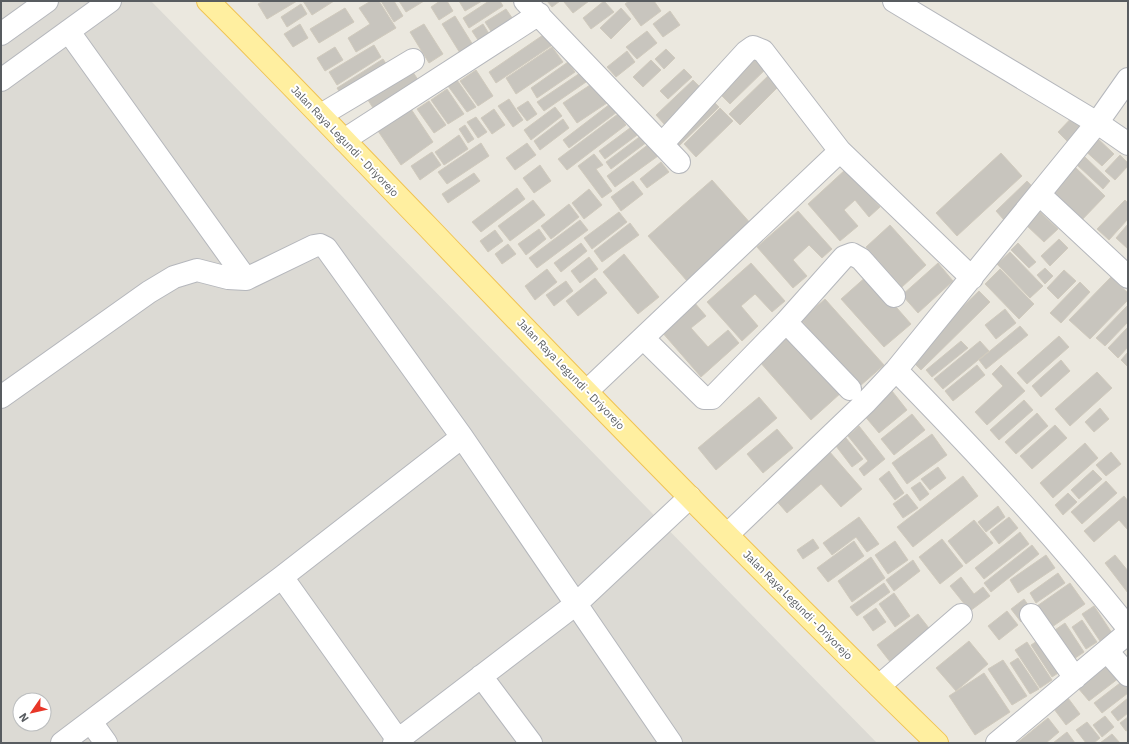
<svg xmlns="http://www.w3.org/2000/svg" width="1129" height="744" viewBox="0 0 1129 744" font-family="'IBM Plex Sans',sans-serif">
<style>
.industrial{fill:#dcdad4;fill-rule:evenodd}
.building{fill:#c8c5be;stroke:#d0cabd}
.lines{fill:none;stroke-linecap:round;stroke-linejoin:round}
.minor-casing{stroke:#b5b7bc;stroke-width:24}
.major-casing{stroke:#f0c353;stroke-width:24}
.minor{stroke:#fff;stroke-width:22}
.major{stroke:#ffefa0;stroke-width:22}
.labels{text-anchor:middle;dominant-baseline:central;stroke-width:4;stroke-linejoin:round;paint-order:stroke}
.street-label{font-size:11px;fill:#585c60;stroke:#fff}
</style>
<rect width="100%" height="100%" fill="#ebe8df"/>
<path class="industrial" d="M1,1H151L877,743H1ZM20,700H44V724H20Z"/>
<path class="building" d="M264,1H297L267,19L258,4Z
M303,1H334L312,15Z
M371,1H379L396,28L356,52L348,38L370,24L359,8Z
M381,1H394L403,16L394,22Z
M399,1H424L406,12Z
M440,1H447L453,11L439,20L431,7Z
M459,1H482L465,11Z
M489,1H500L503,6L469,28L463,18Z
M547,1H560L552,7Z
M566,1H589L573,13L564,2Z
M604,1L614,12L591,29L583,18Z
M629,1H654L661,11L641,26L625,4Z
M301,4L307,14L287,27L281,17Z
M345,8L354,22L319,43L310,29Z
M621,8L631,19L611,39L600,28Z
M506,9L515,22L494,36L485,22Z
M670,11L680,25L663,37L653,24Z
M455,16L473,45L460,53L442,24Z
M300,24L308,38L293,47L284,34Z
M424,24L443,54L429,63L410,32Z
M483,24L491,37L480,43L472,31Z
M647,31L657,43L637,59L626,47Z
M546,33L554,44L496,83L489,72Z
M374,45L381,57L337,85L329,72Z
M335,47L343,60L325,71L317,58Z
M552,47L563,62L516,94L506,78Z
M666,49L675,58L664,69L655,59Z
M627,51L635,62L616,77L607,67Z
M758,55L769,66L730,104L719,93Z
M383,59L390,70L344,99L337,88Z
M651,60L661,70L643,87L633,77Z
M568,62L575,72L537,98L531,88Z
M409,66L422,86L377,114L364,94Z
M684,69L692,77L668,99L660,91Z
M476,70L493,96L478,106L460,81Z
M773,71L784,81L740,125L729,114Z
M580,73L586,82L544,111L537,102Z
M457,80L476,107L467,112L448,86Z
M693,80L703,90L665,125L656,115Z
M593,83L607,103L577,123L563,103Z
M447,89L464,114L448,124L431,100Z
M509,99L523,120L513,127L498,106Z
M712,100L719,107L678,147L671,139Z
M429,101L446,125L434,133L417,109Z
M528,101L537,114L527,121L517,108Z
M610,104L617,112L569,148L563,140Z
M555,107L562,116L531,140L524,130Z
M720,108L733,121L696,157L684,144Z
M411,109L433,142L401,165L378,131Z
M494,109L505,125L492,134L481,118Z
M1079,110L1093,124L1072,146L1058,132Z
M618,114L626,125L567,170L558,159Z
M476,117L487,132L478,138L467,122Z
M563,119L569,128L540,150L534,141Z
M465,125L474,139L468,143L459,129Z
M634,125L640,133L605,159L599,151Z
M459,135L468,149L444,165L435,152Z
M642,135L647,142L611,169L606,162Z
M1094,135L1114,154L1102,166L1082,148Z
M481,143L489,156L447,184L438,172Z
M527,143L536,155L515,170L506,158Z
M649,144L658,156L615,187L607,176Z
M432,152L441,165L420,180L411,166Z
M1001,153L1022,176L957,236L936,213Z
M594,154L603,165L596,169L612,191L602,198L578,166Z
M1120,155L1128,163V166L1115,180L1105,171Z
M1085,157L1110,181L1103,189L1077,165Z
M661,162L669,172L647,188L640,179Z
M540,165L551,181L534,193L523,178Z
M1074,166L1105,196L1078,224L1047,195Z
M846,169L880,207L869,217L855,200L844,210L858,226L840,241L808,204Z
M474,173L480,181L448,203L442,194Z
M712,180L752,225L687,281L648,236Z
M633,181L643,194L621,211L611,197Z
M1027,181L1036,190L1004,220L996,211Z
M517,188L525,199L481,232L472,222Z
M589,189L602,205L584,219L572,203Z
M533,200L545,215L510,241L498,226Z
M1125,200L1128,203V219L1109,240L1097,229Z
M569,204L579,217L551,239L541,226Z
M798,211L832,249L822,258L809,245L793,260L807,276L793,288L757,247Z
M1039,211L1058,229L1044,242L1025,224Z
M619,212L627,222L592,249L584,238Z
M580,220L588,230L537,268L529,258Z
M630,223L639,235L602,262L594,251Z
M1128,224V249L1116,238Z
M890,225L926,265L902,287L866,247Z
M539,229L546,239L526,255L518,244Z
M495,230L503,241L488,252L480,241Z
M1059,239L1068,248L1050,266L1041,256Z
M581,243L587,251L561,272L554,263Z
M1018,243L1036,262L1029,268L1011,250Z
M508,244L516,254L502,264L495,254Z
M1010,252L1043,286L1030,298L997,264Z
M624,254L659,297L638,314L603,272Z
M589,257L598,269L580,283L571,271Z
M751,263L785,301L772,312L755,294L741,306L758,326L742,341L707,302Z
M938,263L953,281L918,313L902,295Z
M1045,268L1053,276L1045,284L1037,275Z
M547,269L557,282L535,300L525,286Z
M1000,269L1034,304L1019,319L985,284Z
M1064,270L1076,281L1058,299L1047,288Z
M868,275L911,324L884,347L841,299Z
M1111,277L1128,293V300L1090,339L1069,320Z
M595,278L607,293L578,316L566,301Z
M566,281L573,291L554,306L546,295Z
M1080,282L1090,292L1061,323L1050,313Z
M979,291L990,302L921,370L909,358Z
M825,299L884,365L860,386L801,320Z
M694,302L706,316L691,328L708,347L728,330L739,343L701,377L661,331Z
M1128,305V322L1105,346L1096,338Z
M1005,309L1016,323L996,339L985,325Z
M1020,326L1028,335L986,369L979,360Z
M1128,327V347L1118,358L1108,348Z
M790,333L842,392L811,420L759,361Z
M1059,336L1069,347L1027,384L1017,373Z
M961,341L968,348L932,377L926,370Z
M980,341L989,351L943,389L934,379Z
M1128,352V367L1121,360Z
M1061,360L1070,371L1041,397L1032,386Z
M977,365L985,375L953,401L945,391Z
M1001,365L1025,391L987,425L975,412L1003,386L992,374Z
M1097,372L1112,388L1070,426L1055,409Z
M892,391L907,410L879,433L863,414Z
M759,397L777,418L716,470L698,448Z
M1024,400L1033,410L999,440L990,430Z
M1100,408L1109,419L1094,432L1085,422Z
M1037,413L1048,426L1016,454L1005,442Z
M912,414L925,430L894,455L881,439Z
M1055,425L1067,438L1032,469L1020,456Z
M859,426L885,459L864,476L859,469L868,461L848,436Z
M777,429L793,448L763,473L747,454Z
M932,434L947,455L907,484L892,463Z
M846,438L863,459L852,467L836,446Z
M1085,443L1098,458L1053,498L1040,483Z
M829,451L862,489L841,507L821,484L787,513L774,498Z
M1111,452L1121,464L1106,476L1096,465Z
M938,467L946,478L930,490L921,479Z
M1093,470L1102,479L1079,499L1071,490Z
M889,471L904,493L895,500L879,479Z
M963,476L978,496L913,547L897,527Z
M1106,481L1117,493L1082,524L1071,512Z
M920,482L929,494L920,501L911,488Z
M1068,493L1077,502L1063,515L1055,505Z
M907,494L918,508L903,518L893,504Z
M1124,496L1128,501V530L1119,520L1094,542L1084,531Z
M998,506L1005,517L986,532L978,522Z
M859,517L879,544L867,552L856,537L832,555L823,543Z
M1009,517L1018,528L999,544L990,532Z
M974,520L993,543L966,564L948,541Z
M1020,532L1029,544L984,579L975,568Z
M813,539L819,548L803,559L797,550Z
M942,539L963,566L940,584L919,557Z
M854,541L864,556L828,582L817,568Z
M895,541L908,560L888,574L875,555Z
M1032,545L1039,554L991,592L984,583Z
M1046,555L1055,568L1018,593L1010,580Z
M1115,555L1128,571V593L1105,563Z
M871,557L885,578L852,602L838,581Z
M913,560L920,571L894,591L886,580Z
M1058,573L1065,583L1036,603L1030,593Z
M961,577L974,594L983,587L990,596L970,611L950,586Z
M884,583L890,592L857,616L850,607Z
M1070,583L1085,604L1052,627L1037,606Z
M894,593L910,616L895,627L879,604Z
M1024,599L1033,612L1021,622L1011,609Z
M1094,606L1112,633L1100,641L1082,614Z
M876,608L886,622L873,631L863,617Z
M1007,611L1018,625L999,640L988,626Z
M918,614L932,632L891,663L877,645Z
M1082,620L1097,642L1086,649L1072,627Z
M1065,623L1084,652L1071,661L1052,632Z
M1042,638L1063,670L1052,677L1031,645Z
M969,641L988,664L956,691L936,668Z
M1027,642L1052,680L1040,688L1015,650Z
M1018,658L1039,689L1030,694L1010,663Z
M1003,660L1027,696L1012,705L988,669Z
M1108,664L1119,678L1089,701L1078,688Z
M984,673L1010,712L975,735L949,696Z
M1124,680L1128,685V693L1102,713L1094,703Z
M1065,694L1080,714L1066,725L1051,705Z
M1128,698V713L1118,721L1111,712Z
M1105,716L1114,727L1102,737L1093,725Z
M1128,717V730L1126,731L1120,723Z
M1048,718L1059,732L1046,743H1017Z
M1087,722L1100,738L1094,743H1086L1076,730Z
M1067,732L1075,743H1053Z
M1112,734L1120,743H1100Z"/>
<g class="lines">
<g class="minor-casing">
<path id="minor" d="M525,1L679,162
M894,1L1102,126L1128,144
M69,32L246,279
M1,34L47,1
M1,80L110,1
M321,115L413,60
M344,140L539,14
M662,144L746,52L753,47L763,51L840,151L972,278
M1040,195L1128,277
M786,322L850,389
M644,339L704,398H712L786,322L844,257L852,254L861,259L894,296
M896,370C977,453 1056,537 1128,628
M587,391L840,151
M1,397L149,292L174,277L197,270L228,278L246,279L314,246L320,245L326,248L462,437L671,743
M728,534L866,402L896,370L1097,123L1128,79
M282,577L398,740
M1031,615L1075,678
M1107,651L1128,675
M481,676L531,743
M879,686L961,615
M91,722L106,743
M62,743L282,577L462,437
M394,743L576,604L690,497
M997,743L1128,633"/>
</g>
<g class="major-casing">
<path id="major" d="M208,1C283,75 354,151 427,226C594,401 763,574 937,743"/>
</g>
<use href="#minor" class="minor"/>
<use href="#major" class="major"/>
</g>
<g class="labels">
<g class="street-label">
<text transform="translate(345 141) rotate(46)">Jalan Raya Legundi - Driyorejo</text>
<text transform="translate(571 374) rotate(46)">Jalan Raya Legundi - Driyorejo</text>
<text transform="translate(798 605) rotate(45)">Jalan Raya Legundi - Driyorejo</text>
</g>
</g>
<rect width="1129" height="744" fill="none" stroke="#585c60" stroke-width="4"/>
<g transform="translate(32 712) rotate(236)"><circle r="19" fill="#ffffff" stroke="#bcbebf"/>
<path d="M0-3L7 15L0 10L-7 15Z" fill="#e83628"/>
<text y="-6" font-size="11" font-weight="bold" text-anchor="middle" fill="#585c60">N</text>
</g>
</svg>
